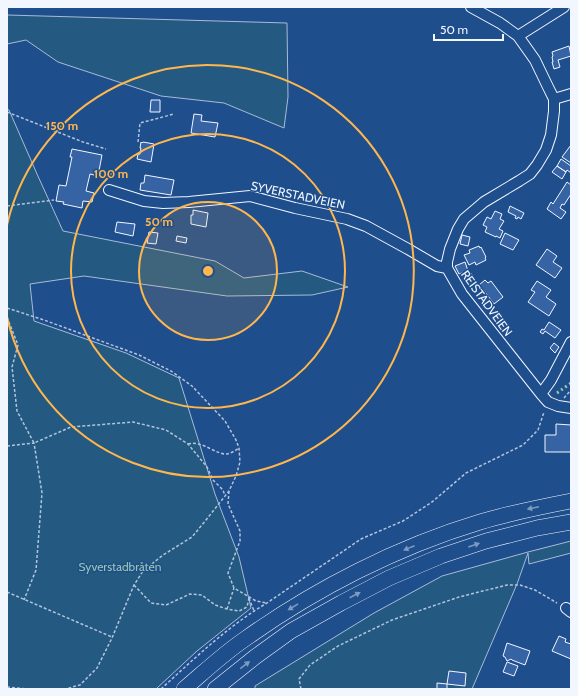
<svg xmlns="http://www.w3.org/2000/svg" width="578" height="696" viewBox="0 0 578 696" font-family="Cabin,sans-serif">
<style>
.green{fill:#245a82;stroke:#a8bbd7}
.building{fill:#3563a3;stroke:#f2f6ff}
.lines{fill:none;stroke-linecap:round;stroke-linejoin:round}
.minor-casing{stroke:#f2f6ff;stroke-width:12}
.highway-casing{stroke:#f2f6ff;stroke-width:16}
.path{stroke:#b3c4dc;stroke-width:1.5;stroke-dasharray:3 2;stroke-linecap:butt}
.minor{stroke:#1f4e8c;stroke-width:10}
.highway{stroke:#1f4e8c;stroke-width:15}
.hedge{stroke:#97c8a6;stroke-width:3;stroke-dasharray:2 3;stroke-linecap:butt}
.oneway{fill:#7e9ac0}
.ring{fill:none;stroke:#ffb74d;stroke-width:2}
.labels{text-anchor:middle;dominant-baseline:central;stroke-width:3;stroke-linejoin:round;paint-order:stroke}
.street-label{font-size:12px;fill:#f2f6ff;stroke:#1f4e8c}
.park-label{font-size:12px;fill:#97c8a6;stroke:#1f4e8c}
.centre{fill:#ffb74d;stroke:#1f4e8c;stroke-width:2}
.ring-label{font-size:12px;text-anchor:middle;font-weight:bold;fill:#ffb74d;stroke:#1f4e8c;stroke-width:3;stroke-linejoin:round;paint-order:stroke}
</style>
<rect width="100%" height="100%" fill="#1f4e8c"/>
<path class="green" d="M7,15L287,23L288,97L284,128L224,103L161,96L58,62L26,40L7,44Z
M7,109L9,110L37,174L63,231L215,261L244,278L302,271L348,287L312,295L227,296L84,276L30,284L34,321L126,353L179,378L215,494L239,557L251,608L197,651L156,689H7Z
M571,541V553L529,564L528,553L517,584L472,689H255V686L374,613L442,576L528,552Z"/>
<path class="building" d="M569,46L571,56L558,60L560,67L554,69L552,62H553L552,57L553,56L552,52Z
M151,100H160V112H150Z
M194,114L202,115L201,121L218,123L215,137L191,133Z
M141,142L142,143L143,142L154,144L151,162L137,159L138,154H140L141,148H140Z
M571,145V163L562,157Z
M72,149L102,155L98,176L90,174L86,191L94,193L92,202L83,201L82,208L63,204L64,202L56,201L59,185L66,186L72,157H70Z
M561,159L571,166V173L567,170L566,172L557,166Z
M557,166L566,172L562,179L552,172Z
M145,175L174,180L171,195L140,190L141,183H144Z
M567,182L571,185V194L564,205L562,204L560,208L566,212L561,219L547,209L551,202L553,204Z
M510,206L524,213L521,219L518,217L517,219L515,218L516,216L508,212Z
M193,210L208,213L206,227L191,224V215H193Z
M495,211L502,214L500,219L504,221L499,229L503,231L500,238L496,236V237L485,232L487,227L483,225L487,217L491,219Z
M117,222L135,224L133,236L115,232Z
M149,232L158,233L156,244L147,243Z
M505,233L519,240L513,250L500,244Z
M462,235L470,237L468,246L460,244Z
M177,236L187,238L186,243L176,241Z
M479,246L480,248L481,247L486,257L485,258L486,260L476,265L475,262L469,265L464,255L470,253L469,250Z
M547,249L557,256L553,262L562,268L555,278L536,265Z
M465,262L468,271L459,274L455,266Z
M471,273L476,281L469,287L463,279Z
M485,280L488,283L491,281L503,297L494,304L482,288L481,289L479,285Z
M537,281L551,290L546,297L556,304L549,316L528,302L535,292L531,290Z
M549,322L561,330L555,338L545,331L543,334L540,332L542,329L544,330Z
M554,343L559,347L555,353L550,348Z
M556,424L571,425V452H545V435H556Z
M559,636L566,639L565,642L571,644V659L552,651Z
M507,643L530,651L525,665L512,660L511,659L507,661L505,657L503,656Z
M507,662L518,666L514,676L503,672Z
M449,671L466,673L465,686L447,684Z
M437,683L447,684V689H437Z"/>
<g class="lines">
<g class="minor-casing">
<path id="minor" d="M471,7L500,23L518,36L535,60L548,87L554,99V111L551,135L546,150L537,165L530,174L519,181L484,202L464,219L458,229L450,249L447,262V268L462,294L541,394L548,402L558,406L571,408
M518,36L564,7
M554,99L571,94
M109,190L144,201L163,203L189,202L250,196L295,208L347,219L366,226L408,249L437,266L447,268
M541,394L551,380L571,342
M566,608L571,612"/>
</g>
<g class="highway-casing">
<path id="highway" d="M184,689C204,672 223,654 245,639C315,589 397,547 480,522C510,513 540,507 571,501
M215,689L255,657L291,631L341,603L389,578L441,556L486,541L537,528L571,522"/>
</g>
<path class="path" d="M7,112L83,142L106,149
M138,142L140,123L174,114
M7,206L54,200
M7,308L44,320L139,355L171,371L192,386L225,421L236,440L239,448L240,462L236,476L229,491L206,520L192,537L163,555L143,571L134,585L112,638L97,668L80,685L65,689
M7,317L18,345L12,367L17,411L34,443L71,427L133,422L166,430L188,444L207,467L213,480L223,490L225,496
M564,398L571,390
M188,444C202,440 216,455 227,454C231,453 235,451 239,448
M7,446L34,443L42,493L36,570L24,600
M229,491L228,504L240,531V541L228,573L234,588L256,601L267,603
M134,585L151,603L166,605L190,594L202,595L215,605L227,609L239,611L247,607L249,598
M7,592L112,637
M249,598L254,611
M227,609L234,588
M7,687L28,689
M161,689C194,659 228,626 267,603L361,539L403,521L432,502L466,473L523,445L538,430L544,412
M301,689L299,679L310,665L338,646L392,620L459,597L507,585H520L535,590L557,603"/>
<use href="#minor" class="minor"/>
<use href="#highway" class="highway"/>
<path class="hedge" d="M557,393L571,383"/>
</g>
<defs><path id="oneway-solid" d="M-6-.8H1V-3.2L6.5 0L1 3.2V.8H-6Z"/></defs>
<g class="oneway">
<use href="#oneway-solid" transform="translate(533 508) rotate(168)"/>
<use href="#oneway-solid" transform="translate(474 545) rotate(-19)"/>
<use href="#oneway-solid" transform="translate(409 548) rotate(158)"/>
<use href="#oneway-solid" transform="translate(355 595) rotate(-27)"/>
<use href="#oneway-solid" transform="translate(293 607) rotate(149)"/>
<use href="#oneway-solid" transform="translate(245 665) rotate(-38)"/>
</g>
<circle cx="208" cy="271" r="69" fill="#ffb74d" fill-opacity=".12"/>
<g class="ring">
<circle cx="208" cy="271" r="69"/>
<circle cx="208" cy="271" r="137"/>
<path d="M7 225A206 206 0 1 1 7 317"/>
</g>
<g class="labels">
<g class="street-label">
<text transform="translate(298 195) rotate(12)">SYVERSTADVEIEN</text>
<text transform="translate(487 303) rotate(54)">REISTADVEIEN</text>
</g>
<g class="park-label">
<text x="120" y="566">Syverstadbråten</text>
</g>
</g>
<circle cx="208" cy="271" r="6" class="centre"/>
<g class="ring-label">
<text x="62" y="130">150 m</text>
<text x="111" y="178">100 m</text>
<text x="159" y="226">50 m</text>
</g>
<rect width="578" height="696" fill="none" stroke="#f2f6ff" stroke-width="16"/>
<path d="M434 34v6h69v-6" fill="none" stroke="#f2f6ff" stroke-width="2"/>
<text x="440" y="34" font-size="12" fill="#f2f6ff" stroke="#1f4e8c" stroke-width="3" paint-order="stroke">50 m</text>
</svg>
